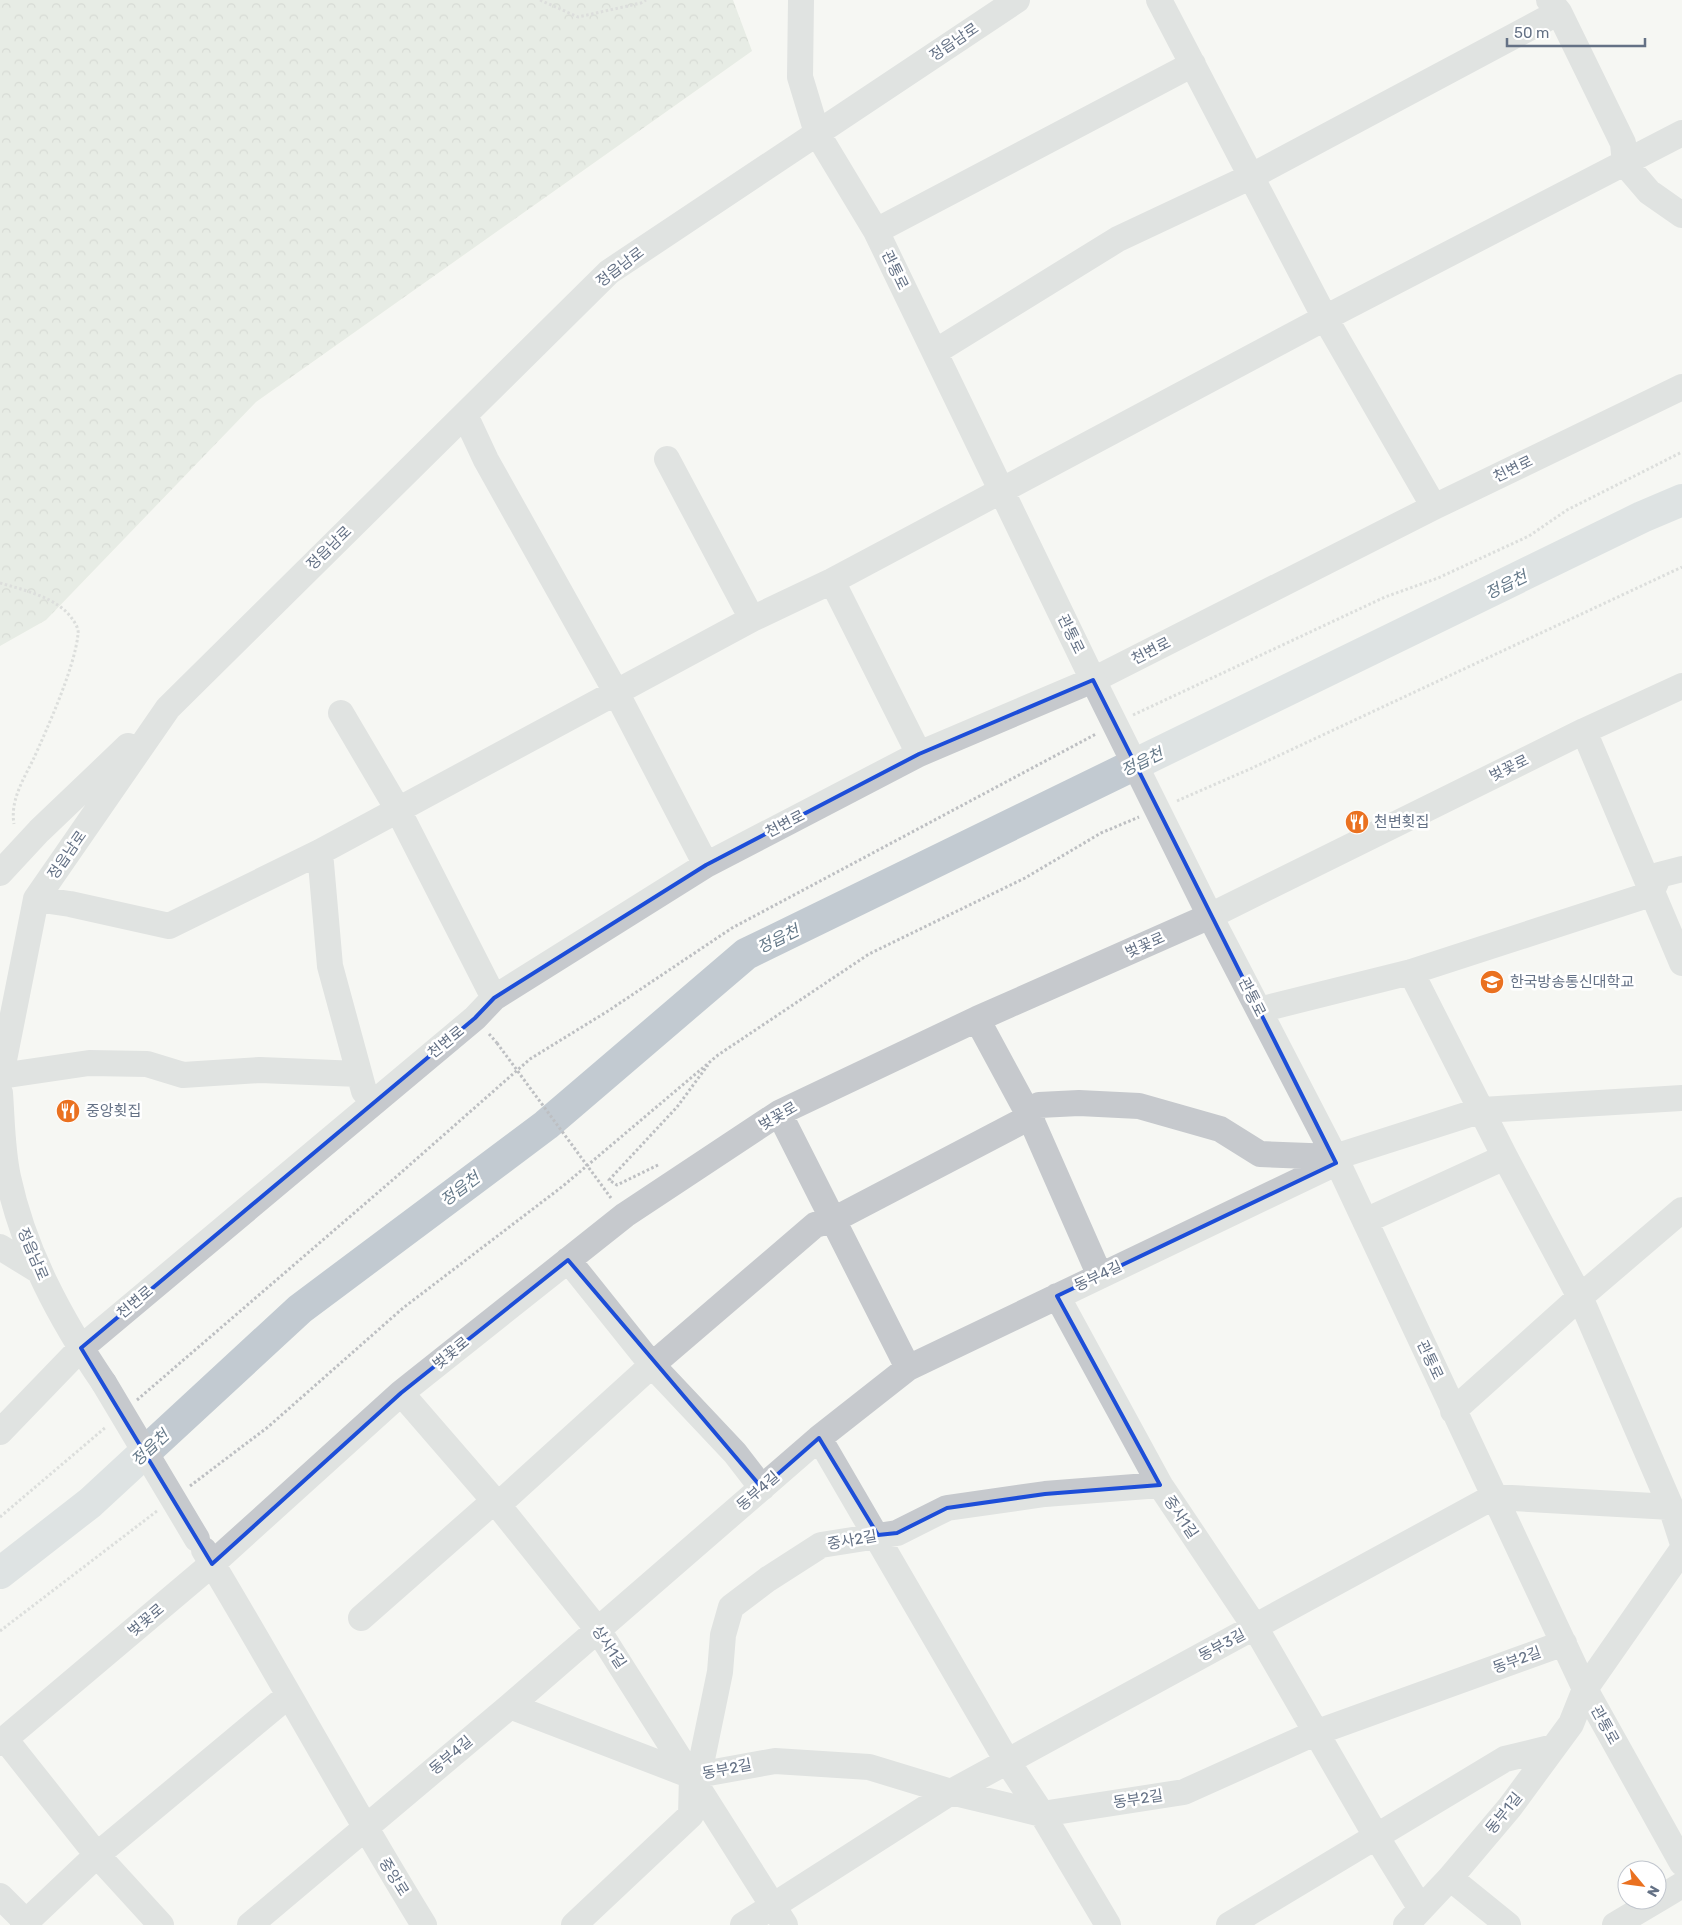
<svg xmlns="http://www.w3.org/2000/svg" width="1682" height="1925" viewBox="0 0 1682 1925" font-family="Rubik,'Noto Sans KR',sans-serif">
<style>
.forest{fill:url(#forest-crowns)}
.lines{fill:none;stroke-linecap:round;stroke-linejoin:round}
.river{stroke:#c2cad1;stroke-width:32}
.path{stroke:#bdbfc2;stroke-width:3;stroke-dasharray:2.5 2.5;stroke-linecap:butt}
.minor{stroke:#c6c9cd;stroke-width:26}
.path-bridge{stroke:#bdbfc2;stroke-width:3;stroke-dasharray:2.5 2.5;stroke-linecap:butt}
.minor-bridge{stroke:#c6c9cd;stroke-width:26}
.marked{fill:none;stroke:#1d4ed8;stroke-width:4;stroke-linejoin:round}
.labels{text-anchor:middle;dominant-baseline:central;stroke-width:5;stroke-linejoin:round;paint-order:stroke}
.street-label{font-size:15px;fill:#647185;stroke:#fff}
.poi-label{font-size:15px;fill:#647185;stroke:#fff;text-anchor:start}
.water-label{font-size:16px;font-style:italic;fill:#657989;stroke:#fff}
</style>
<defs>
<pattern id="forest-crowns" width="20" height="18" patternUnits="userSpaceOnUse" patternTransform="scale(1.25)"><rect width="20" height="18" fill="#d6ded4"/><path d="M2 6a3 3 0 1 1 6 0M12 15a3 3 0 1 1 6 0" fill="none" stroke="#b1b8b2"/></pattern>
</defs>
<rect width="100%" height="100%" fill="#f6f7f3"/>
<path class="forest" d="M0,0H733L752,51L256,402L46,620L0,646Z"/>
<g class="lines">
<path class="river" d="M0,1573L90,1503L300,1309L546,1125L746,954L1642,517L1682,500"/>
<path class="path" d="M540,0L578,17L641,3L646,0
M0,583C24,590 59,598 73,620C76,624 79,630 78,634C75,667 47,729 33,760C23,780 10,801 14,824
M1133,715L1385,597L1438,578L1529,536L1567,510L1682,452
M1177,801L1250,769L1682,567
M489,1034L497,1043
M658,1165L617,1185L609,1180L677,1107L708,1065
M137,1400L396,1177L530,1059L608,1011L732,928L1096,734
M190,1486L268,1427L403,1308L563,1186L718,1055L869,954L1025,878L1101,833L1139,817
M0,1517L106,1427
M0,1631L157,1511"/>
<path class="minor" d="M801,0L800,77L817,133L876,231L1093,680
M1159,0L1325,318L1434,507
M1549,0L1559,12L1623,143L1625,164L1649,192L1682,215
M876,231L1193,64
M935,352L1118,239L1250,177L1559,12
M465,415L486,460L616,692L706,865
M667,459L752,619
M832,581L919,754
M341,713L397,808L494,998
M1584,731L1682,963
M320,852L330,966L364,1091
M0,873L39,831L128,746
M36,899L70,904L169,926L320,852L752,619L832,581L1325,318L1682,133
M1210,916L1335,1157L1585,1689L1682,1863
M1411,972L1505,1157L1580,1297L1671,1507
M1259,1010L1411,972L1651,894L1659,875L1682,869
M977,1019L1030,1117L1039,1105L1079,1103L1139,1106L1220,1129L1260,1154L1335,1157L1482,1110L1682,1098
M1,1076L89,1063L147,1064L183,1075L260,1070L359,1074
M0,1080L36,899L168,708L609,272L1017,0
M0,1093C2,1120 2,1150 8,1177C24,1252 61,1320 104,1383
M779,1113L908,1368
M1365,1221L1505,1157
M0,1247L39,1271
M568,1260L652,1365L735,1453L762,1488
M1057,1296L1160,1485L1255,1627L1376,1836L1421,1909
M401,1393L498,1505L598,1630L785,1925
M1453,1411L1580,1297L1682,1210
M0,1432L81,1348L475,1018L494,998L706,865L919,754L1093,680L1434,507L1682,387
M819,1438L1007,1761L1042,1814L1108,1925
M498,1505L652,1365L815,1225L835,1219L1030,1117L1100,1276
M204,1550C279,1674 348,1802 424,1925
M361,1618L494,1501
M510,1706L692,1776
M5,1739L97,1855L161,1925
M0,1743L212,1564L401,1393L625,1215L779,1113L977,1019L1210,916L1584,731L1682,686
M692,1776L775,1761L869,1767L951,1792L1042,1814L1184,1792L1315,1733L1564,1643
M1450,1878L1508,1925
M0,1896L26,1922
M1657,1900L1682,1885
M23,1925L97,1855L289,1695
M250,1925L510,1706L819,1438L908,1368L1336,1163
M574,1925L691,1815L692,1776L702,1759L720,1672L723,1635L731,1607L768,1579L821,1545L897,1533L947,1508L1045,1494L1160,1485
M743,1925L951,1792L1493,1497L1671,1507L1682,1541
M1229,1925L1505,1759L1554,1747
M1406,1925L1450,1878L1510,1807L1571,1724L1585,1689L1682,1550
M1615,1925L1657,1900"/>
<path class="path-bridge" d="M497,1043L611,1198"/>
<path class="minor-bridge" d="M1093,680L1210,916
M104,1383L197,1539"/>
</g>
<path d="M0 0H1682V1925H0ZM1093,680L1336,1163L1057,1296L1160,1485L1045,1494L947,1508L897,1533L878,1535L819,1438L762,1488L568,1260L401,1393L212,1564L81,1348L475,1018L494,998L706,865L919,754Z" fill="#f6f7f3" fill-opacity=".55" fill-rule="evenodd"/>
<path class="marked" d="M1093,680L1336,1163L1057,1296L1160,1485L1045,1494L947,1508L897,1533L878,1535L819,1438L762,1488L568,1260L401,1393L212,1564L81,1348L475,1018L494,998L706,865L919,754Z"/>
<defs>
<g id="restaurant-disc" transform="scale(1.25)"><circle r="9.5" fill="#ea7120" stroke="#fff"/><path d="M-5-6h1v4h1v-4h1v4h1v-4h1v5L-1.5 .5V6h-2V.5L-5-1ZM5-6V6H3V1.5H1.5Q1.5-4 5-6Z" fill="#fff"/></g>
<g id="university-disc" transform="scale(1.25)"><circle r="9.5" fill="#ea7120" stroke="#fff"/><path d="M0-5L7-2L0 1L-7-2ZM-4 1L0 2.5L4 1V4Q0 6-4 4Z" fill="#fff"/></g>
</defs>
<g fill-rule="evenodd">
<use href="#restaurant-disc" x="1357" y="822"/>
<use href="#university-disc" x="1492" y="982"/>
<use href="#restaurant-disc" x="68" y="1111"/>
</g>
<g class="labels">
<g class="street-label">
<text transform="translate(954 42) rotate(-34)">정읍남로</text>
<text transform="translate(620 267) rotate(-37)">정읍남로</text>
<text transform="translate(895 270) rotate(64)">관통로</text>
<text transform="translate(1513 469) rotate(-26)">천변로</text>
<text transform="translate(329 548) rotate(-44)">정읍남로</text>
<text transform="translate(1071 634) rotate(64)">관통로</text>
<text transform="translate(1151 651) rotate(-27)">천변로</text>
<text transform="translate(1509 768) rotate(-26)">벚꽃로</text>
<text transform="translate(785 824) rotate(-27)">천변로</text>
<text transform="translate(67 855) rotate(-55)">정읍남로</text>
<text transform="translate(1145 945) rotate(-24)">벚꽃로</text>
<text transform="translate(1252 997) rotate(63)">관통로</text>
<text transform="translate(446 1042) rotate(-39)">천변로</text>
<text transform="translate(778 1116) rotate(-30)">벚꽃로</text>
<text transform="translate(33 1254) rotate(67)">정읍남로</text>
<text transform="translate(1098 1276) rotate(-25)">동부4길</text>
<text transform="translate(135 1302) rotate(-40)">천변로</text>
<text transform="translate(451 1353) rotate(-39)">벚꽃로</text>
<text transform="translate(1430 1360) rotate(65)">관통로</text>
<text transform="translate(758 1491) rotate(-41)">동부4길</text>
<text transform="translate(1181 1517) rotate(56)">중사1길</text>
<text transform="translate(852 1540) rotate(-10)">중사2길</text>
<text transform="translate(146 1620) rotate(-40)">벚꽃로</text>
<text transform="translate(1222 1645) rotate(-28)">동부3길</text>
<text transform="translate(609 1647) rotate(56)">상사1길</text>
<text transform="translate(1517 1660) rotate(-20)">동부2길</text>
<text transform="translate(1605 1725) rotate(61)">관통로</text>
<text transform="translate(451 1755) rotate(-40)">동부4길</text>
<text transform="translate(727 1769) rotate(-11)">동부2길</text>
<text transform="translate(1138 1799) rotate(-9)">동부2길</text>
<text transform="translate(1504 1813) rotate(-51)">동부1길</text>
<text transform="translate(394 1877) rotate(58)">중앙로</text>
</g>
<g class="poi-label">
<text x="1374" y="822">천변횟집</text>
<text x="1510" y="982">한국방송통신대학교</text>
<text x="86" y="1111">중앙횟집</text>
</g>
<g class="water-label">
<text transform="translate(1506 585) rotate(-26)">정읍천</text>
<text transform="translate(1142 762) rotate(-26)">정읍천</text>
<text transform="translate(778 939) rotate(-26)">정읍천</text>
<text transform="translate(460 1189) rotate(-37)">정읍천</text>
<text transform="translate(150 1448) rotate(-43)">정읍천</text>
</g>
</g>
<g transform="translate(1642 1885) rotate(119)"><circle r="24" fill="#ffffff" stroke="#c1c6ce"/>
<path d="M0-4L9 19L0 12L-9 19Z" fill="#ea7120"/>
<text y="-8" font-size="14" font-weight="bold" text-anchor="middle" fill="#647185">N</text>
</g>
<path d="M1507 38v8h138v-8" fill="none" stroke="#647185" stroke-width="2.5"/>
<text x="1514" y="38" font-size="15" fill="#647185" stroke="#ffffff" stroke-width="4" paint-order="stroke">50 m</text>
</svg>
